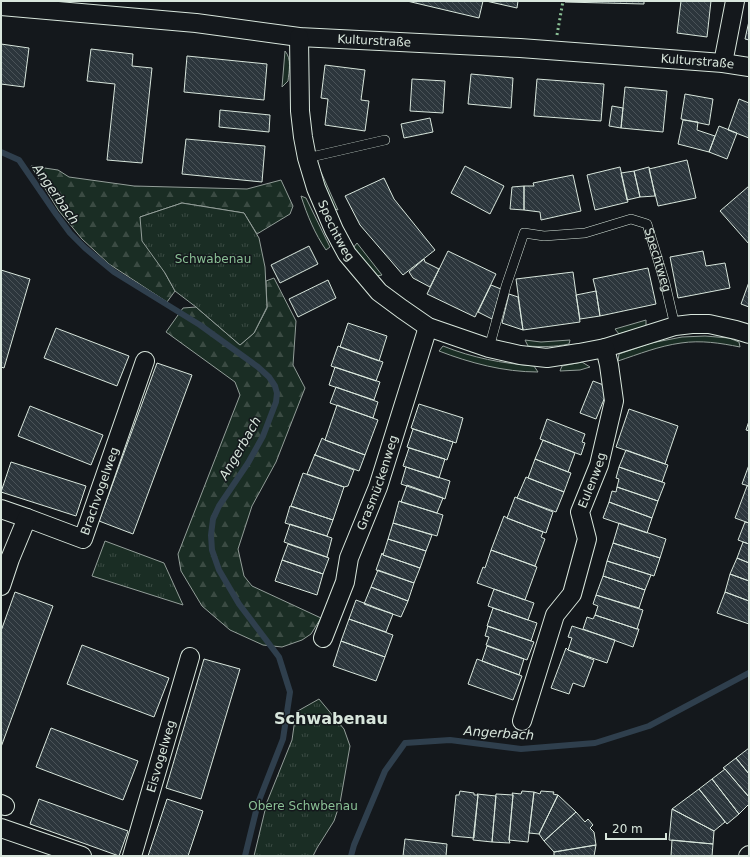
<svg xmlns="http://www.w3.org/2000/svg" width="750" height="857" viewBox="0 0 750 857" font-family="'DejaVu Sans',sans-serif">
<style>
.grass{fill:#1a2d24;stroke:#939e99}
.forest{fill:url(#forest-firs);stroke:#939e99}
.park{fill:url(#park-tufts);stroke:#939e99}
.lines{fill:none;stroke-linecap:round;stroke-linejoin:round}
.stream{stroke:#2f3f4d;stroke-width:6}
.building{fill:url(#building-back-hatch);stroke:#d8e6dc}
.lane-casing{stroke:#d8e6dc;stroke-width:10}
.street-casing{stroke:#d8e6dc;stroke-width:20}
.lane{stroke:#14181c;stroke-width:9}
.street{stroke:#14181c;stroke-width:18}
.hedge{stroke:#8ac095;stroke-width:3;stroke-dasharray:2 3;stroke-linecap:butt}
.labels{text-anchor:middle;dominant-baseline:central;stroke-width:3;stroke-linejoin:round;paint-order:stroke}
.street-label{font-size:12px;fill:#d8e6dc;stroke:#14181c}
.park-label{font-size:12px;fill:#8ac095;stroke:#14181c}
.water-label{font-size:13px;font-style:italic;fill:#d8e6dc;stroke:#14181c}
.district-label{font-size:16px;font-weight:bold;fill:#d8e6dc;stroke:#14181c}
</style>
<defs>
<pattern id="forest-firs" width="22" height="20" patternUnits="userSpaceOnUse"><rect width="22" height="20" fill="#1a2d24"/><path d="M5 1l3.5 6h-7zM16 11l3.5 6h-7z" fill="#3b4b43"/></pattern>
<pattern id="park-tufts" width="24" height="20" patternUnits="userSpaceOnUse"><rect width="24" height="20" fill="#1a2d24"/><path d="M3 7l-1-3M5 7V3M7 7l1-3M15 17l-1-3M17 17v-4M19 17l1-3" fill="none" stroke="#3b4b43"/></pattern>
<pattern id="building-back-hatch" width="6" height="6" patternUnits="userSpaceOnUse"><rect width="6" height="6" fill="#2c363c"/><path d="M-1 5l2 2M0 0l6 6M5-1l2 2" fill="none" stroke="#4a5358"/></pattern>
</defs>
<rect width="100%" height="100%" fill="#14181c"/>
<path class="grass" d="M285,51C292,59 289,71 288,81L282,87Z
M321,172L338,210L332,208L318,175Z
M301,196L306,198L330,247L326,250C315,234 307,215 301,196Z
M357,243L382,275L377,276L353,248Z
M646,320V326L619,334L615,329Z
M705,336L729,338L739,342L740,347C720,343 701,340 681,343C659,346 639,354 618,361L619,354L651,343L682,337Z
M525,340L541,342L570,340L569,344C555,347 541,347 528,346Z
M443,346C473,358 501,363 534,366L538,372C504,372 470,363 439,351Z
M582,362L590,367L580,370L560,371L562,366Z"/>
<path class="forest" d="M31,166L58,170L69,177L134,186L247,189L281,180L293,206L290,214L257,234L244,213L182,203L140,217L165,273L175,291L167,302L109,264L82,239L59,211Z
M274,278L296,321L293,365L305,388L276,462L252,506L238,549L244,576L252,586L321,618L311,634L302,640L282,647L263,645L230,630L202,606L181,571L178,554L240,395L235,382L166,332L183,308L196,307L240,345L254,333L267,308L266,281Z"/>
<path class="park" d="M182,203L244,213L259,238L265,267L267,307L254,333L240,345L196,307L175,291L165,273L142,241L140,217Z
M105,541L164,563L183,605L92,576Z
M319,699L344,729L350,746L340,803L334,821L317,848L313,856H254L267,802L292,740L296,712Z"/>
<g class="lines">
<path class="stream" d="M1,152L19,160L56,214L70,233L85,248L114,272L200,325L258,367L269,377L275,386L277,393L276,402L263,436L248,463L219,506L213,519L211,535L212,550L219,570L239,604L279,657L290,692L283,739L258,803L245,856
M351,856L354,845L385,771L405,743L450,740L521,749L595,743L649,726L749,673"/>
</g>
<path class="building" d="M407,1H483L479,18Z
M486,1H518L517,8Z
M566,1H644V4L565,2Z
M681,1H711L707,37L677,33Z
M749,21V40L745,39Z
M1,44L29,48L24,87L1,84Z
M91,49L133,54L132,66L152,68L142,163L107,160L115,84L87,81Z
M187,56L267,64L264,100L184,92Z
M325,65L365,70L361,100L369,101L365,131L325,125L328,99L321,98Z
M471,74L513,78L511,108L468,104Z
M412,79L445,81L443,113L410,111Z
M537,79L604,84L601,121L534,116Z
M625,87L667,91L663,132L621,128Z
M685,94L713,99L709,125L681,119Z
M739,99L749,103V138L728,130Z
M612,106L623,108L621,128L609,126Z
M220,110L270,115L269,132L219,127Z
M430,118L433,132L404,138L401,124Z
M683,120L698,122L697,130L715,136L709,152L678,144Z
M719,126L737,133L727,159L709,152Z
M186,139L265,146L262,182L182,174Z
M687,160L696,198L658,206L649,169Z
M465,166L504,186L490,214L451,193Z
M620,167L628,202L595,210L587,175Z
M649,167L655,196L640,197L634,171Z
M634,171L640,197L627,200L621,173Z
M573,175L581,211L541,220L540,212L524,210V186H534L533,183Z
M384,178L394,199L435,250L403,275L360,225L345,196Z
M524,186V210L510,209L512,187Z
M749,186V244L720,211Z
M309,246L318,264L280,283L271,265Z
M448,251L496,274L475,317L427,294Z
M703,251L706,266L725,263L730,288L678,298L670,257Z
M424,259L425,262L439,269L430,287L413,278L409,272Z
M648,268L656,304L600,316L596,291L593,279Z
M1,270L30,279L4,368L1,367Z
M573,272L580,322L523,330L516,279Z
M328,280L336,298L298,317L289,299Z
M749,282V307L741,304Z
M491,285L501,289L492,319L478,312Z
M596,291L600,316L580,319L576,295Z
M509,294L518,297L523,330L502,323Z
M348,323L387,336L379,361L340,347Z
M56,328L129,356L117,386L44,358Z
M338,346L383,362L376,381L331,366Z
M157,363L192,375L133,534L99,521Z
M335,367L380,382L374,400L329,385Z
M593,381L609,387L596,419L580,413Z
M336,387L378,402L373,418L330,403Z
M419,404L463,418L456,443L411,428Z
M337,405L378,420L365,455L325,440Z
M30,406L103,435L91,465L18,436Z
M629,409L678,426L665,464L616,447Z
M547,419L585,434L582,442L585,443L581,455L540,439Z
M749,421V431L746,430Z
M413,429L453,442L447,460L407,447Z
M322,438L325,440L365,455L359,471L315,455Z
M543,440L575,453L568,472L535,459Z
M409,448L445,459L439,478L403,466Z
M626,450L668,465L662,482L619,467Z
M315,454V455L354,470L348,486L344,487L307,474Z
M535,459L571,473L564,492L528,478Z
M11,462L86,486L76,516L1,492Z
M749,465V486L742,484Z
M406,467L450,481L445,499L401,484Z
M619,467L665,483L658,501L617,487L619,479L616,478Z
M303,473L344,487L333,520L291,506Z
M526,477L564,492L556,512L517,498Z
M407,485L443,498L437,513L401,502Z
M747,486H749V523L735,518Z
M617,487L658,501L652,518L609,502L612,491L616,492Z
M515,497L553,512L546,533L507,518Z
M399,501L443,515L437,536L393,523Z
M609,502L652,518L647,533L603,518Z
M290,506L333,520L327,536L285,523Z
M504,516L507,518L543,532L541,537L545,539L535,566L491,550Z
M745,522L749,523V544L738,540Z
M393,523L432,535L426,551L388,539Z
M619,523L666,539L660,558L613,543Z
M290,524L332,538L327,557L284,542Z
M388,539L426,551L420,568L383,555Z
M743,542L749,544V563L737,558Z
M613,543L660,558L654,576L607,561Z
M288,544L329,558L323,574L282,560Z
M491,550L537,567L525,600L477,583L483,567L485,568Z
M382,553L383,555L420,568L414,583L376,570Z
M737,558L749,563V581L730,574Z
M282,560L323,574L317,595L275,581Z
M607,561L651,575L645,590L603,576Z
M378,570L414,583L408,601L371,587Z
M730,574L749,581V601L725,592Z
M603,576L645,590L639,608L596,595Z
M371,587L408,601L401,617L364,604Z
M494,589L534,603L528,620L488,606Z
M15,592L53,606L1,747V631Z
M725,592L749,601V624L717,613Z
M596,595L643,610L637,629L595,615L598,606L593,604Z
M356,600L393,614L386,632L349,619Z
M493,608L537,623L531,641L487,626Z
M595,615L637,629H639L633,647L583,629L587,617L593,619Z
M349,619L393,635L385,657L341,641Z
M488,626L534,642L527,660L486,645L489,637L485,636Z
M572,626L615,640L607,663L568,650L572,638L568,637Z
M341,641L385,657L376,681L333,666Z
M82,645L169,678L154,717L67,684Z
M487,646L524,659L519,675L482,661Z
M566,648L568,650L594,660L584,687L573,683L569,694L551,688Z
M204,659L240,669L201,799L166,788Z
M477,659L522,676L513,700L468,684Z
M51,728L138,761L123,800L36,767Z
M749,748V774L736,758Z
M736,758L749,774V797L725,769L723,768Z
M725,769L749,797V804L739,814L712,779Z
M712,779L739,814L727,824L699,789Z
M699,789L725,822L714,831L672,809Z
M460,791L474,793V795H478L474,838L452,836L456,795H459Z
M522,791L534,792L528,842L509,840L513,795L512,793L521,794Z
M541,791L554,792L553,794L558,795L539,834L529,833L534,792L540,794Z
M477,794L496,796L492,842L473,840L478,795Z
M496,794L513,795L509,840L510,843L492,842Z
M558,795L576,812L544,841L539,834Z
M39,799L128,831L119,856L30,824Z
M167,799L203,811L188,856H148Z
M672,809L714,831L713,844L669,840Z
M576,812L585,822L588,819L593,825L590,828L594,832L596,845L554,852L544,841Z
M405,839L447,844L446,856H403Z
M672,840L713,844L712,856H671Z
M596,845L594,856H554V852Z"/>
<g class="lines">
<g class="lane-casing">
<g id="lane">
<path d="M307,158L385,140"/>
<path id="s1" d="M489,348L506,286L524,233L544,236L585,233L631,219L647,224L665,283L675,326"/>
</g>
</g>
<g class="street-casing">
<g id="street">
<path id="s2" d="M1,6L196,23L299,37L520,48L723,63L749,67"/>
<path id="s3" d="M299,37L300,111L303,137L307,158L316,188L334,230L347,254L379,292L402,309L428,327L457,337L489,348L520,355L547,358L579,353L605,348L675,326L692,324H709L736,330L749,334"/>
<path d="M723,63L735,1"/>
<path id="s4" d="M1,509L27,518L83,539L145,361"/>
<path d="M1,586L10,559L27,518"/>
<path id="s5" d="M323,638L345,582L349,558L378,487L428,327"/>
<path id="s6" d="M522,721L555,615L572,594L587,539L580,512L599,465L614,401L609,365L605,348"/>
<path d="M1,804L5,806"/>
<path d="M1,828L82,856"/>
<path id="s7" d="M132,856L190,657"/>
<path d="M748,856L749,855"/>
</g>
</g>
<use href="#lane" class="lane"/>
<use href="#street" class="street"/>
<path class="hedge" d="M557,35L563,1"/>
</g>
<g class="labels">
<g class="street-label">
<text stroke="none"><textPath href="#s2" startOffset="375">Kulturstraße</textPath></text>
<text stroke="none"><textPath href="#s2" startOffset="699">Kulturstraße</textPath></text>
<text stroke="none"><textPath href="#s3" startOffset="200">Spechtweg</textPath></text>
<text stroke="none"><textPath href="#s1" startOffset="284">Spechtweg</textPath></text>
<text stroke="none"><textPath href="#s6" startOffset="257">Eulenweg</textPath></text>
<text stroke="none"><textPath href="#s5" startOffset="165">Grasmückenweg</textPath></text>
<text stroke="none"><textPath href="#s4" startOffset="138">Brachvogelweg</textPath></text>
<text stroke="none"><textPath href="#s7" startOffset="104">Eisvogelweg</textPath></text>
</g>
<g class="park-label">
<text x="213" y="259">Schwabenau</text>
<text x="303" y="806">Obere Schwbenau</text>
</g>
<g class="water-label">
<text transform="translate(56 194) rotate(55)">Angerbach</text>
<text transform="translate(240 448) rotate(-60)">Angerbach</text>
<text transform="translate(499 733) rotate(4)">Angerbach</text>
</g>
<g class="district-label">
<text x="331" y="718">Schwabenau</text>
</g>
</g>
<rect width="750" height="857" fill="none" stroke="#d8e6dc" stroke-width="4"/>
<path d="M606 833v6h60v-6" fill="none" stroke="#d8e6dc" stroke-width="2"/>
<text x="612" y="833" font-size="12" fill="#d8e6dc" stroke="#14181c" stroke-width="3" paint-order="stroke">20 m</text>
</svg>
